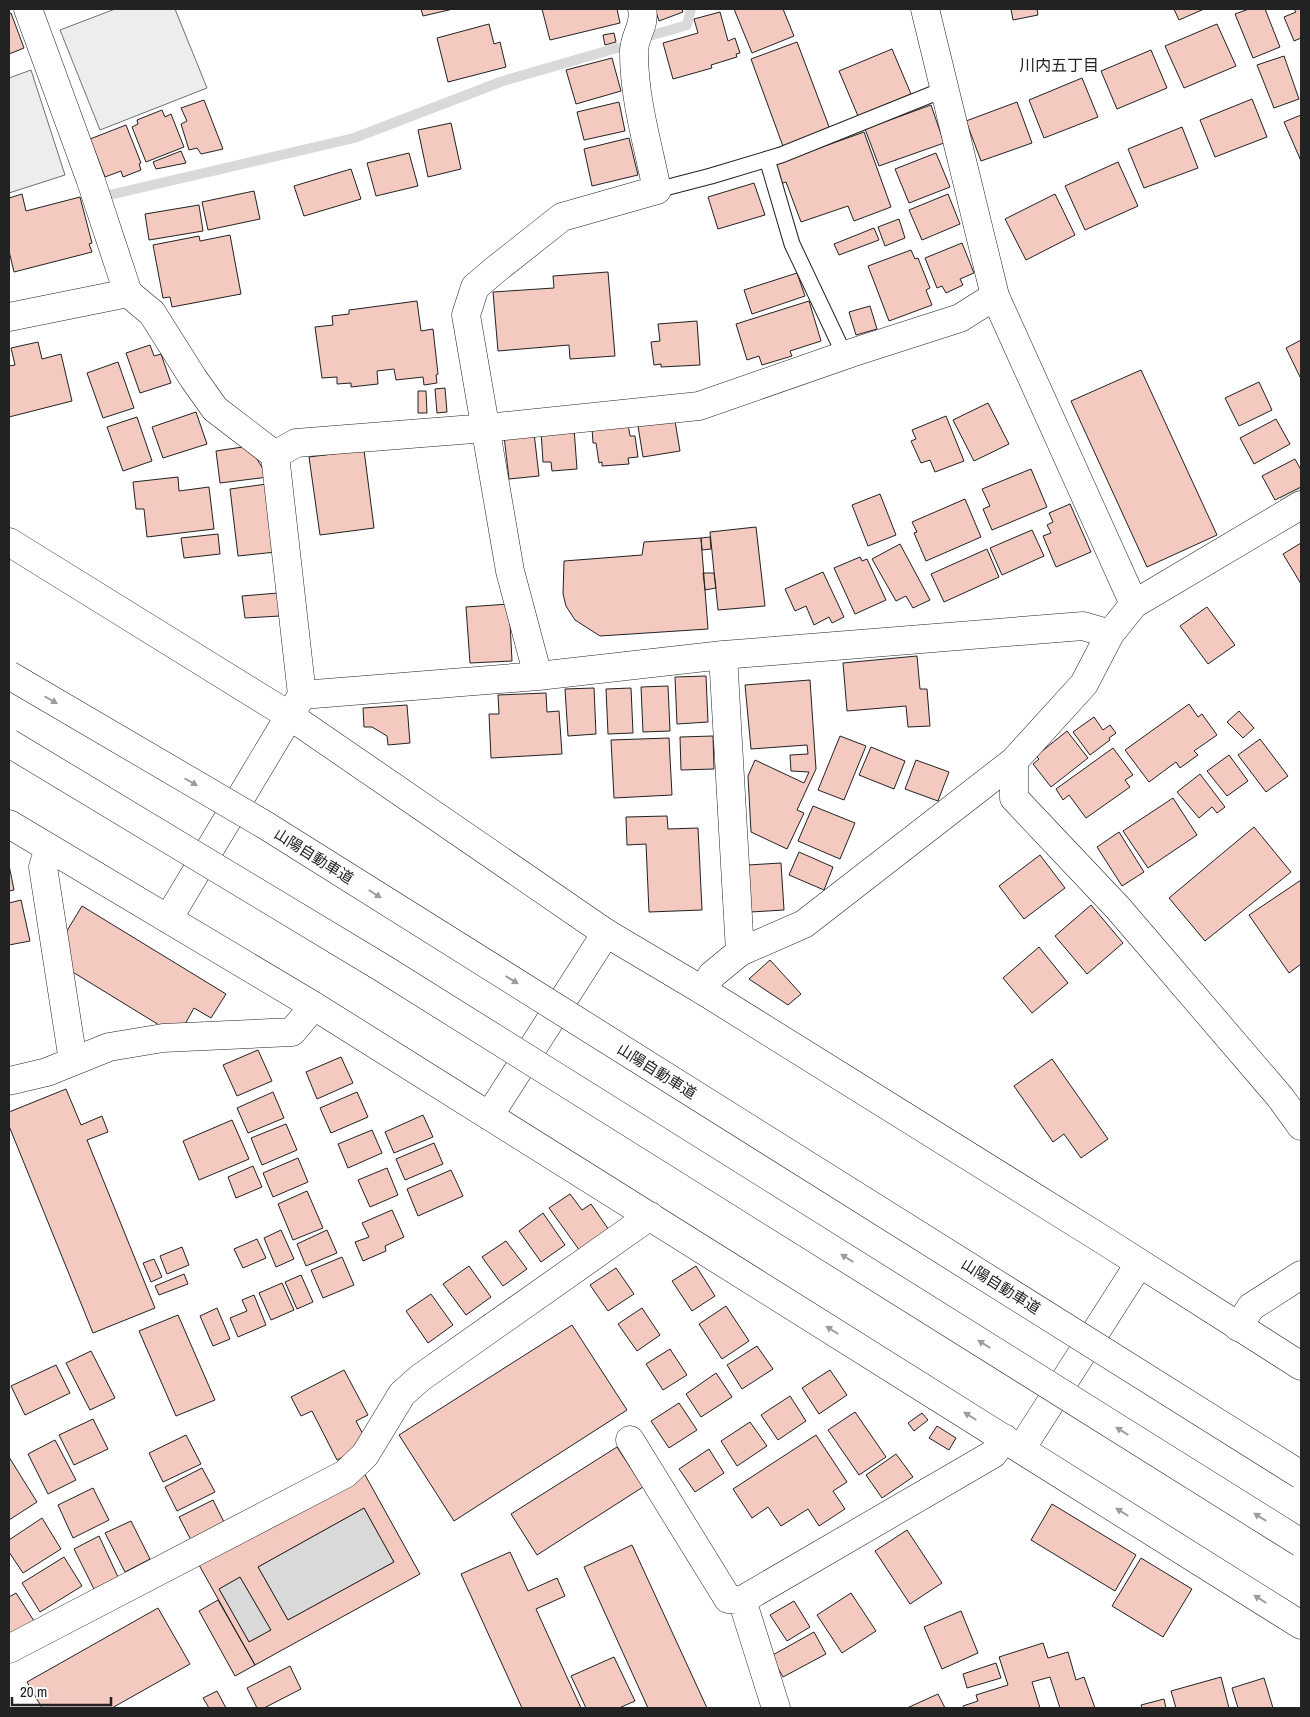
<svg xmlns="http://www.w3.org/2000/svg" width="1310" height="1717" viewBox="0 0 1310 1717" font-family="'Archivo Narrow','Noto Sans JP',sans-serif">
<style>
.parking{fill:#ededed;stroke:#6f6f6f}
.water{fill:#d9d9d9;stroke:#6f6f6f}
.lines{fill:none;stroke-linecap:round;stroke-linejoin:round}
.stream{stroke:#d9d9d9;stroke-width:10}
.building{fill:#f3c9c0;stroke:#222;fill-rule:evenodd}
.service-casing{stroke:#222;stroke-width:17}
.minor-casing{stroke:#222;stroke-width:29}
.tertiary-casing{stroke:#222;stroke-width:29}
.service{stroke:#fff;stroke-width:15}
.minor{stroke:#fff;stroke-width:28}
.tertiary{stroke:#fff;stroke-width:28}
.motorway-bridge-casing{stroke:#222;stroke-width:29;stroke-linecap:butt}
.motorway-bridge{stroke:#fff;stroke-width:28}
.oneway{fill:#9c9c9c}
.labels{text-anchor:middle;dominant-baseline:central;stroke-width:4;stroke-linejoin:round;paint-order:stroke}
.street-label{font-size:15px;fill:#222;stroke:#fff}
.neighbourhood-label{font-size:16px;fill:#222;stroke:#fff}
</style>
<rect width="100%" height="100%" fill="#fff"/>
<path class="parking" d="M115,9H175L207,88L100,130L60,30Z
M31,70L65,175L9,193V78Z"/>
<path class="water" d="M364,1508L394,1562L288,1620L258,1567Z
M240,1577L271,1630L249,1642L219,1589Z"/>
<g class="lines">
<path class="stream" d="M646,37L687,25L691,9
M108,203L105,196L354,138L503,81L617,48
M1285,499L1301,490"/>
</g>
<path class="building" d="M421,9H453L423,16Z
M542,9H617L620,23L550,40Z
M655,9H682L683,12L659,21Z
M734,9H783L794,36L752,53Z
M1011,9H1037L1038,15L1013,20Z
M1174,9H1204L1179,20Z
M1249,9H1265L1280,47L1253,58L1235,14Z
M1294,9H1301V38L1294,41L1284,17L1296,12Z
M720,12L728,41L735,38L740,53L736,54L737,57L711,65L712,68L673,79L663,43L698,33L694,19Z
M11,13L24,48L9,54V14Z
M489,24L494,44L500,42L506,67L448,82L437,38Z
M1217,24L1236,66L1184,88L1165,46Z
M614,33L616,42L605,45L603,35Z
M797,42L831,132L784,149L751,59Z
M892,49L911,94L858,116L839,71Z
M1151,50L1167,88L1117,109L1101,71Z
M1284,56L1299,99L1274,108L1257,65Z
M612,58L621,91L576,104L566,70Z
M1082,78L1098,117L1044,138L1029,100Z
M1252,99L1267,137L1215,157L1200,120Z
M204,100L223,149L201,154L197,148L189,150L181,124L187,121L181,108Z
M619,102L625,131L584,140L577,112Z
M1017,102L1032,143L981,161L966,121Z
M931,105L944,143L879,166L865,129Z
M162,110L165,117L171,114L184,147L146,162L132,127L138,124L137,120Z
M1301,115V161L1284,122Z
M451,123L461,169L428,177L418,130Z
M126,125L141,163L139,164L141,170L123,177L121,171L105,177L90,139Z
M1182,127L1198,168L1144,188L1128,149Z
M864,132L891,207L854,221L848,206L801,222L786,182L780,184L772,165Z
M629,138L638,175L592,186L584,149Z
M181,151L186,163L156,169L153,162Z
M409,153L418,186L376,196L367,163Z
M936,153L950,187L909,203L895,169Z
M1118,162L1138,206L1085,230L1065,186Z
M351,169L361,199L304,216L294,186Z
M754,183L765,215L718,229L708,197Z
M254,191L260,219L208,230L202,202Z
M22,194L26,211L80,197L92,243L89,244L92,252L14,272L9,251V198Z
M948,194L960,224L922,240L909,210Z
M1055,194L1075,235L1026,260L1005,219Z
M199,205L203,231L149,240L145,214Z
M899,219L905,238L885,246L878,227Z
M874,228L879,240L839,255L834,244Z
M230,235L241,294L172,307L170,297L163,298L153,245L199,236L200,241Z
M962,243L974,273L960,279L963,285L946,293L942,286L937,288L925,258Z
M911,250L915,259L918,258L930,288L926,290L932,305L889,321L868,266Z
M608,272L615,356L570,359L569,345L498,351L493,292L554,288L553,276Z
M797,273L805,296L752,314L744,290Z
M417,301L421,331L433,329L438,374L436,375L437,383L424,385L423,377L396,380L394,369L377,371L378,384L351,387V383L337,384V377L322,378L315,327L333,325L332,316L349,314V310Z
M809,301L821,341L790,351L792,356L762,365L759,356L747,360L736,324Z
M870,306L877,329L856,335L849,312Z
M697,321L700,365L661,367V364L654,365L651,342L660,341L658,324Z
M1301,340V376L1300,377L1286,348Z
M38,342L42,359L61,354L72,401L9,417V366L15,365L11,348Z
M150,345L154,356L161,354L171,383L140,393L126,353Z
M118,362L134,408L103,418L87,373Z
M1141,370L1217,535L1147,567L1071,401Z
M1259,382L1272,410L1239,426L1225,398Z
M445,388L447,412L437,413L435,389Z
M418,391H426L427,413H418Z
M988,403L1009,444L974,461L953,420Z
M196,412L207,444L163,458L152,427Z
M674,415L680,451L643,457L637,420Z
M946,416L964,461L935,472L930,460L921,463L911,441L916,439L912,430Z
M137,417L152,461L123,471L107,427Z
M1276,419L1290,444L1254,464L1240,438Z
M628,424L630,436H635L638,457L628,458L629,464L602,466V462L599,463L596,443H593L592,428Z
M574,428L577,469L552,471L551,462H543L541,431Z
M534,433L539,476L509,479L504,436Z
M249,446L268,477L220,483L216,451Z
M364,450L374,528L320,535L309,457Z
M1295,459L1301,470V487L1275,500L1262,476Z
M1031,469L1047,507L992,530L983,509L990,506L982,489Z
M178,477L179,491L209,487L214,529L147,537L144,509H136L133,482Z
M267,484L276,552L238,556L230,489Z
M880,494L896,535L868,546L852,505Z
M965,499L981,537L926,561L914,533L917,532L912,522Z
M1070,504L1091,552L1056,567L1043,536L1051,533L1047,525L1053,522L1049,513Z
M756,527L765,606L718,610L710,532Z
M1032,530L1044,556L1002,575L990,548Z
M218,534L220,554L184,558L181,538Z
M710,537L711,549L702,550L701,538Z
M701,538L708,629L600,636L575,620L566,606L563,594L564,561L642,555L644,542Z
M1301,543V584L1283,554Z
M900,544L930,600L913,608L906,596L896,601L872,559Z
M987,549L999,577L944,602L931,574Z
M860,557L862,561L867,559L886,600L855,614L834,568Z
M823,572L844,617L832,623L829,617L814,625L806,606L795,611L785,589Z
M703,573H714L716,588L705,590Z
M278,593L280,616L245,618L242,596Z
M509,604L512,661L470,663L466,607Z
M1207,607L1235,645L1208,664L1180,626Z
M917,656L920,689H927L930,726L908,727L906,706L847,711L843,663Z
M706,676L708,722L677,724L675,677Z
M810,680L816,769L797,810L804,813L787,849L751,832L748,776L755,760L804,783L809,772L791,771L790,755L808,754L807,745L751,749L745,685Z
M668,686L670,731L643,732L641,687Z
M594,688L596,734L568,736L565,689Z
M631,688L633,733L608,734L606,689Z
M546,693L547,712L559,711L562,754L491,758L489,714H499L498,695Z
M1189,704L1198,717L1202,714L1217,735L1194,751L1198,755L1180,768L1176,762L1149,782L1125,750Z
M407,705L410,743L388,745L387,736L372,727H364L363,708Z
M1239,711L1254,728L1243,738L1227,722Z
M1094,717L1103,730L1110,725L1116,733L1109,738L1110,740L1090,755L1073,732Z
M1067,731L1088,758L1051,787L1033,764L1039,759L1036,756Z
M713,736L714,769L681,770L680,737Z
M840,736L866,746L844,800L818,790Z
M669,738L672,795L614,798L611,740Z
M1260,739L1288,776L1266,792L1238,755Z
M871,747L905,761L894,789L859,775Z
M1113,748L1133,775L1125,780L1130,787L1086,818L1069,795L1063,800L1056,789Z
M1229,755L1248,781L1227,796L1207,771Z
M916,760L949,772L938,801L905,789Z
M1200,774L1225,807L1217,813L1212,807L1199,818L1177,792Z
M1173,798L1197,835L1148,868L1123,831Z
M813,806L855,823L840,859L798,841Z
M667,816L668,829L698,828L702,910L649,912L646,844L627,845L626,817Z
M1254,827L1291,872L1205,941L1169,898Z
M1119,832L1144,872L1122,886L1097,847Z
M799,852L833,867L824,890L789,875Z
M1040,855L1065,888L1024,919L999,886Z
M781,863L784,910L751,912L748,865Z
M9,865L14,890L9,891Z
M1301,880V964L1289,973L1249,915Z
M21,900L30,941L9,945V903Z
M1091,905L1123,943L1087,974L1055,936Z
M82,906L226,994L211,1018L194,1008L184,1026L164,1028L71,971L65,934Z
M1039,947L1068,983L1032,1013L1003,978Z
M770,960L801,994L788,1005L749,979Z
M258,1050L272,1081L237,1096L223,1065Z
M341,1057L353,1083L317,1099L306,1072Z
M1052,1059L1108,1139L1081,1158L1064,1134L1053,1142L1014,1086Z
M66,1089L81,1125L102,1116L108,1132L87,1140L155,1308L93,1333L9,1126V1112Z
M273,1092L284,1118L248,1133L237,1108Z
M357,1092L368,1117L331,1133L320,1108Z
M423,1115L433,1137L394,1153L385,1132Z
M232,1120L249,1159L199,1180L183,1141Z
M286,1124L297,1150L262,1165L251,1138Z
M372,1130L382,1153L348,1168L338,1144Z
M434,1143L443,1164L405,1180L396,1159Z
M298,1158L308,1182L273,1197L263,1173Z
M253,1166L262,1187L236,1198L228,1177Z
M387,1168L398,1195L370,1207L358,1180Z
M451,1170L463,1196L418,1216L407,1189Z
M307,1191L323,1228L293,1240L278,1204Z
M570,1194L582,1210L591,1204L609,1230L580,1251L549,1208Z
M392,1210L404,1237L385,1246L386,1251L363,1261L355,1242L369,1237L362,1223Z
M543,1213L565,1245L541,1262L519,1231Z
M281,1230L294,1259L276,1267L264,1238Z
M327,1230L337,1253L306,1266L297,1244Z
M257,1239L266,1258L243,1268L234,1249Z
M506,1241L527,1269L503,1286L482,1257Z
M182,1247L189,1265L167,1274L160,1256Z
M342,1257L354,1285L323,1298L311,1270Z
M154,1259L162,1277L151,1282L143,1263Z
M469,1266L491,1297L466,1315L443,1284Z
M696,1266L715,1296L692,1311L672,1281Z
M616,1268L634,1294L608,1311L590,1285Z
M184,1274L188,1284L159,1295L155,1286Z
M301,1275L313,1302L297,1309L285,1282Z
M282,1283L294,1310L271,1320L259,1293Z
M431,1294L453,1325L428,1343L406,1311Z
M254,1295L266,1325L238,1337L230,1318L247,1311L242,1300Z
M726,1306L749,1341L722,1359L699,1324Z
M217,1308L230,1339L213,1346L200,1316Z
M642,1308L660,1335L637,1351L618,1324Z
M178,1315L215,1400L176,1416L139,1331Z
M572,1325L627,1410L454,1521L399,1435Z
M757,1346L773,1369L742,1389L727,1365Z
M670,1349L687,1375L663,1390L646,1364Z
M91,1351L115,1398L90,1410L66,1363Z
M56,1365L70,1393L25,1415L11,1386Z
M344,1370L368,1415L356,1421L368,1444L337,1460L312,1411L301,1416L291,1397Z
M830,1370L847,1395L819,1414L802,1388Z
M716,1373L732,1397L701,1417L686,1394Z
M790,1396L806,1421L778,1440L761,1415Z
M679,1403L697,1430L669,1448L651,1421Z
M855,1412L886,1457L859,1475L828,1430Z
M922,1413L928,1420L914,1431L908,1423Z
M93,1419L108,1449L74,1465L59,1435Z
M750,1422L767,1446L737,1466L721,1441Z
M937,1426L956,1438L949,1450L929,1438Z
M186,1435L201,1464L163,1482L149,1453Z
M816,1435L847,1482L833,1491L845,1509L819,1526L808,1509L781,1526L768,1507L752,1518L733,1489Z
M55,1440L76,1480L48,1494L28,1454Z
M617,1447L643,1487L537,1555L511,1514Z
M709,1449L724,1473L695,1492L679,1469Z
M896,1454L913,1477L882,1498L866,1475Z
M9,1457L37,1502L9,1520Z
M202,1468L215,1492L177,1511L165,1487Z
M364,1473L420,1574L255,1665L199,1565ZM364,1508L394,1562L288,1620L258,1567ZM240,1577L271,1630L249,1642L219,1589Z
M93,1488L109,1520L73,1538L58,1505Z
M213,1500L225,1524L191,1540L179,1517Z
M1052,1504L1136,1555L1115,1591L1031,1540Z
M42,1518L61,1549L23,1573L9,1552V1540Z
M131,1521L150,1559L125,1572L105,1533Z
M907,1530L942,1583L910,1604L875,1551Z
M99,1536L118,1577L94,1589L74,1549Z
M632,1545L707,1708H648L584,1567Z
M510,1552L528,1591L557,1578L565,1596L536,1609L581,1708H522L461,1574Z
M64,1557L82,1586L40,1612L22,1583Z
M1141,1558L1192,1589L1163,1637L1112,1606Z
M16,1593L34,1621L9,1637V1597Z
M851,1593L876,1631L842,1653L817,1615Z
M218,1600L255,1665L235,1676L199,1611Z
M794,1601L810,1627L787,1641L770,1615Z
M158,1608L190,1664L112,1708H42L27,1682Z
M961,1611L978,1653L942,1669L924,1627Z
M814,1632L826,1654L783,1677L771,1656Z
M1043,1643L1048,1658L1068,1652L1076,1680L1084,1677L1095,1708H1060L1050,1677L1032,1682L1040,1708H964L963,1706L978,1701L976,1695L1008,1685L999,1657Z
M614,1657L635,1701L619,1708H586L571,1676Z
M996,1663L1001,1678L967,1688L963,1674Z
M290,1666L301,1689L264,1708H257L247,1688Z
M1221,1677L1229,1708H1176L1171,1691Z
M1264,1678L1273,1708H1238L1232,1688Z
M217,1691L226,1708H209L203,1698Z
M938,1694L945,1708H907Z
M1164,1699L1166,1708H1142L1141,1705Z"/>
<g class="lines">
<g class="service-casing">
<path id="service" d="M767,159L792,244L845,356
M657,190L711,176L781,155L945,89"/>
</g>
<g class="minor-casing">
<path id="minor" d="M28,9L91,181L128,293L152,313L193,378L215,409L275,455L302,695
M925,9L995,296L1134,604
M9,317L128,293
M275,455L296,443L486,428L699,406L851,353L960,318L995,296
M723,655L740,952
M538,676L510,571L466,315L475,287L495,270L562,217L657,190C648,145 634,99 634,53C633,37 646,26 642,9
M1014,761V798L1118,908L1280,1097L1301,1126
M9,824L314,1006L1301,1625
M49,848L43,867L73,1061
M168,919L302,695L538,676L723,655L1083,626L1110,634
M702,990L712,975L740,952L804,924L1014,761L1084,684L1110,634L1134,604L1301,505
M9,1081L47,1072L109,1047L163,1038L292,1032L314,1006
M489,1116L606,933
M1238,1327L1251,1307L1301,1275
M630,1440L728,1599L742,1600
M1021,1449L1139,1264
M9,1649L345,1474L365,1455L402,1394L420,1378L650,1216
M776,1708L742,1600L993,1454L1004,1438"/>
</g>
<g class="tertiary-casing">
<path id="tertiary" d="M9,542L290,716L606,933L702,990L1108,1243L1301,1366"/>
</g>
<use href="#service" class="service"/>
<use href="#minor" class="minor"/>
<use href="#tertiary" class="tertiary"/>
<g class="motorway-bridge-casing">
<path id="motorway-bridge" d="M9,675L265,825L1301,1475
M9,743L384,969L1301,1543"/>
</g>
<use href="#motorway-bridge" class="motorway-bridge"/>
</g>
<defs><path id="oneway-solid" d="M-6-.8H1V-3.2L6.5 0L1 3.2V.8H-6Z" transform="scale(1.25)"/></defs>
<g class="oneway">
<use href="#oneway-solid" transform="translate(51 700) rotate(30)"/>
<use href="#oneway-solid" transform="translate(191 782) rotate(30)"/>
<use href="#oneway-solid" transform="translate(375 894) rotate(32)"/>
<use href="#oneway-solid" transform="translate(512 980) rotate(32)"/>
<use href="#oneway-solid" transform="translate(847 1258) rotate(-148)"/>
<use href="#oneway-solid" transform="translate(832 1330) rotate(-148)"/>
<use href="#oneway-solid" transform="translate(984 1344) rotate(-148)"/>
<use href="#oneway-solid" transform="translate(970 1416) rotate(-148)"/>
<use href="#oneway-solid" transform="translate(1122 1431) rotate(-148)"/>
<use href="#oneway-solid" transform="translate(1122 1512) rotate(-148)"/>
<use href="#oneway-solid" transform="translate(1260 1517) rotate(-148)"/>
<use href="#oneway-solid" transform="translate(1260 1599) rotate(-148)"/>
</g>
<g class="labels">
<g class="street-label">
<text transform="translate(314 856) rotate(32)">山陽自動車道</text>
<text transform="translate(657 1071) rotate(32)">山陽自動車道</text>
<text transform="translate(1001 1286) rotate(32)">山陽自動車道</text>
</g>
<g class="neighbourhood-label">
<text x="1059" y="65">川内五丁目</text>
</g>
</g>
<rect width="1310" height="1717" fill="none" stroke="#222222" stroke-width="20"/>
<path d="M12 1697v8h99v-8" fill="none" stroke="#222222" stroke-width="2.5"/>
<text x="20" y="1697" font-size="15" fill="#222222" stroke="#ffffff" stroke-width="4" paint-order="stroke">20 m</text>
</svg>
